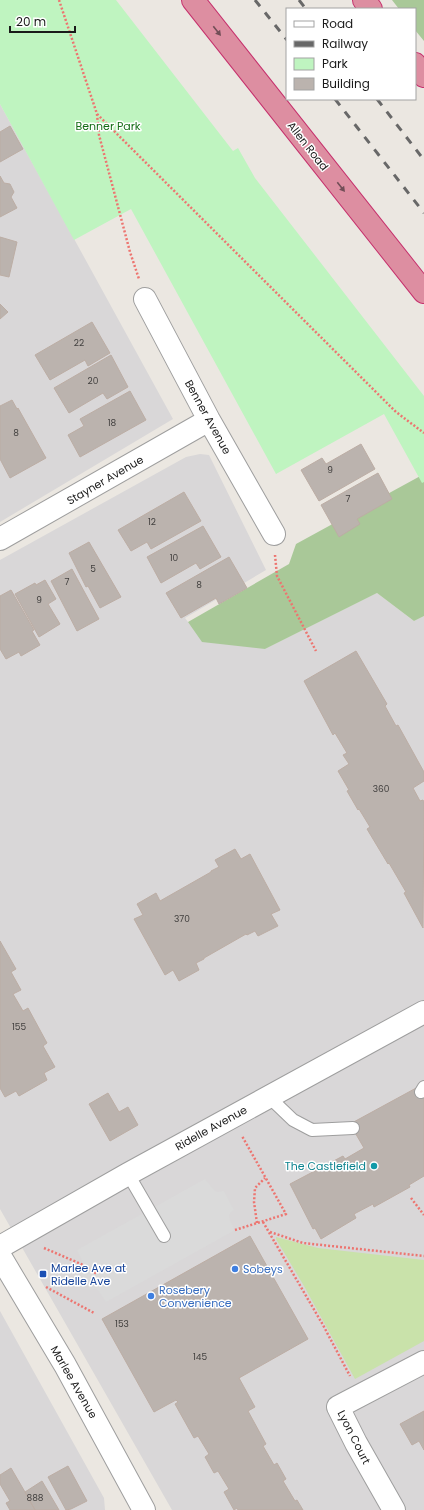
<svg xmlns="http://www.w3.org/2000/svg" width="424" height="1510" viewBox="0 0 424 1510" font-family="Poppins,sans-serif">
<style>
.residential{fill:#d9d7d8}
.grass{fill:#c9e2aa}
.forest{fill:#a9c898}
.park{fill:#bff4c0}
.parking{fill:#dadada}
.building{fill:#bbb3ae;stroke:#bcada4}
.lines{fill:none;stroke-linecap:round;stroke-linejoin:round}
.service-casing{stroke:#9e9e9e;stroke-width:14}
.minor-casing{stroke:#9e9e9e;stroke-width:24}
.tertiary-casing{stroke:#9e9e9e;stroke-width:24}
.motorway-casing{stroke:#c6316d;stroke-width:24}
.path{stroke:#ed7570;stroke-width:2.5;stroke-dasharray:2 2;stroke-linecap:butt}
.service{stroke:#fff;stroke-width:12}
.minor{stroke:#fff;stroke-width:22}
.tertiary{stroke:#fff;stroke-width:22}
.motorway{stroke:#dd8ea1;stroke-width:22}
.rail{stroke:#686868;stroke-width:3;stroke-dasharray:8 8;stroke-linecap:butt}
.oneway{fill:#724e57}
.culture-dot{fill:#0f9aa8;stroke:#fff;stroke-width:1.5}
.shop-dot{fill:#3f7fe0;stroke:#fff;stroke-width:1.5}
.transit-dot{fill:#1a4fb4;stroke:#fff;stroke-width:1.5}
.labels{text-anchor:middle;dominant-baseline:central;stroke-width:3;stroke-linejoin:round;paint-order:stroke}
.number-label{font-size:9px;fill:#42403f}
.park-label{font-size:11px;fill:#146d16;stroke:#fff}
.street-label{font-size:11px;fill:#1a1a1a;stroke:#fff}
.culture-label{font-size:11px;fill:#0d838f;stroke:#fff;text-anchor:end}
.transit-label{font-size:11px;fill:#164399;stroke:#fff;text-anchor:start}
.shop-label{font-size:11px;fill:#366cbe;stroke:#fff;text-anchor:start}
</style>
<rect width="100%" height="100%" fill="#ebe7e1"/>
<path class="residential" d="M0,104L173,419L0,522Z
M200,454L209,455L266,570L185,618L188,622L265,649L377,593L414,621L424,616V1510H172L0,1209V560L186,457Z
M0,1311L104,1498L105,1510H0Z"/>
<path class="grass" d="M276,1237L318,1248L424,1260V1341L355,1379L304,1286L276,1239Z"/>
<path class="forest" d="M392,0H424V41L415,30V9H399Z
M424,474V616L414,621L377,593L265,649L202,642L188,622L289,564L296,544Z"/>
<path class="park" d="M0,0H116L233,151L238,148L255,178L424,396V482L422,483L384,414L276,474L131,209L74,240L0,104Z"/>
<path class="parking" d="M205,1179L215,1191L217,1192L224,1191L234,1210L230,1213L229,1216L230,1221L235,1230L106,1302L98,1290L95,1289L90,1290L79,1271L81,1269L83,1263L77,1250Z"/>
<path class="building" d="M10,126L23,149L0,162V132Z
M0,176L4,183L10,184L14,192L11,197L17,208L0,217Z
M0,237L17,242L9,277L0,275Z
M0,304L8,312L0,319Z
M92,322L110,353L88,366L85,360L50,380L35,355Z
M111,355L128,387L107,399L103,393L69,413L54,388Z
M130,391L146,420L80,457L68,435L84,426L80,419Z
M12,400L17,409L18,408L46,458L10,478L0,459V406Z
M361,444L375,469L319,501L301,470L322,458L326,464Z
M378,473L392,499L357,519L360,524L339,537L321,505Z
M184,492L201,521L151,549L147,542L131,551L118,530Z
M203,526L221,557L200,569L196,563L161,583L147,557Z
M89,542L121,597L100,608L88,586L86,587L69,553Z
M229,557L247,588L219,604L216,598L181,618L166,593Z
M72,569L99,619L77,631L51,581Z
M45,580L56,599L48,604L60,624L39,637L15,594L35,583L36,585Z
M11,590L34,630L32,631L40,645L21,656L19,652L6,659L0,649V596Z
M356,651L387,704L385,706L396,726L398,725L424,772V781L413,788L420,801L423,800L424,802L423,928L404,893L406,892L389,863L388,864L367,829L370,827L359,809L358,810L347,791L349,790L338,771L349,764L343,755L347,753L335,733L333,735L304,681Z
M235,849L241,859L250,854L280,910L271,914L278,926L258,936L255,931L247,935L246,934L204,958V959L196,963L199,970L179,981L173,970L165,975L134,919L143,915L137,904L156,893L160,901L211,872V871L219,867L215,860Z
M0,941L16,969L11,972L21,990L13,994L23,1011L28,1008L47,1043L43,1046L55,1067L44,1073L47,1080L19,1096L16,1091L5,1097L0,1088Z
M418,1087L424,1098V1176L409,1185L410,1187L374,1207L373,1204L354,1214L356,1218L321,1239L315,1228L313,1229L290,1184L343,1156L345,1159L364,1148L350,1124Z
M108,1093L119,1112L128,1107L138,1125L110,1141L89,1104Z
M250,1236L308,1339L239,1378L255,1407L248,1411L266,1444L263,1446L274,1465L277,1463L286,1479L283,1481L295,1501L297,1500L303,1510H238L237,1508L234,1510L224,1492L229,1489L218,1471L214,1473L205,1457L209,1454L198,1436L194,1438L175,1404L178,1402L176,1400L154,1412L102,1319Z
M424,1411V1450L419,1441L412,1445L400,1424Z
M68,1466L87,1501L71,1509L66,1510L48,1477Z
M11,1468L25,1492L35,1510H10L6,1503L10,1501L0,1484V1475Z
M42,1481L59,1510H35L25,1492Z"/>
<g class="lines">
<g class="service-casing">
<path id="service" d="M421,1092L424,1087
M269,1097L293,1120L312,1130L353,1128
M128,1174L164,1236"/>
</g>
<g class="minor-casing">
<path id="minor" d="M145,299L209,420L274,534
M0,539L209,420
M0,1247L128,1174L424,1012
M394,1510L356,1443L338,1407L424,1362"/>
</g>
<g class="tertiary-casing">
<path id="tertiary" d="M0,1256L65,1365L144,1510"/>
</g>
<g class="motorway-casing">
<path id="motorway" d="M193,0L424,292
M364,0L371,9
M415,64L424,76"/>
</g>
<path class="path" d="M59,0L97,114L99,135L130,252L139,279
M97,114L396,412L424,433
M275,555L277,576L316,651
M411,1198L424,1215
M263,1222L323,1325L350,1376
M257,1223L254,1202L255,1188L265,1178
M235,1230L286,1214L242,1136
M270,1232L303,1243L424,1256
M44,1248L81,1264L97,1274
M46,1287L94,1313"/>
<use href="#service" class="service"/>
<use href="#minor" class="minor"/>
<use href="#tertiary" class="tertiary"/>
<use href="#motorway" class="motorway"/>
<path class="rail" d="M255,0L287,40
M299,0L306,9
M335,99L424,213
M377,99L424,160"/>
</g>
<defs><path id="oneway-solid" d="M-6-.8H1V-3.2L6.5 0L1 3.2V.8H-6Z"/></defs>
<g class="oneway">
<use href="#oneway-solid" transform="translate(217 31) rotate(52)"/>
<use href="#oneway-solid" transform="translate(341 187) rotate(52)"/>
</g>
<circle class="culture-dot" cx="374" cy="1166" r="4"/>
<g class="shop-dot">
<circle cx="235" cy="1269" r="4"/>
<circle cx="151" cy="1296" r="4"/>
</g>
<rect class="transit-dot" x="39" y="1270" width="8" height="8" rx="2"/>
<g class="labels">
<g class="number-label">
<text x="79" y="343">22</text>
<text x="93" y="381">20</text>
<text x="112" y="423">18</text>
<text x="16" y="433">8</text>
<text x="330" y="470">9</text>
<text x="348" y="499">7</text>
<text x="152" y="522">12</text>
<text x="174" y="558">10</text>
<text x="93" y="569">5</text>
<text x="67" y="582">7</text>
<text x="199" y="585">8</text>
<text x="39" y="600">9</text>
<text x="381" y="789">360</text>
<text x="182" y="919">370</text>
<text x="19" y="1027">155</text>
<text x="122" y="1324">153</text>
<text x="200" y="1357">145</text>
<text x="35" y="1498">888</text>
</g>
<g class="park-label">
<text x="108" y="126">Benner Park</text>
</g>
<g class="street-label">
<text transform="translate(308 146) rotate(52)">Allen Road</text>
<text transform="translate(208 417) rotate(61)">Benner Avenue</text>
<text transform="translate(105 480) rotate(-30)">Stayner Avenue</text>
<text transform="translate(211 1128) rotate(-29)">Ridelle Avenue</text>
<text transform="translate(74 1382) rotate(60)">Marlee Avenue</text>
<text transform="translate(354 1437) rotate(63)">Lyon Court</text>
</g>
<g class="culture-label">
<text x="366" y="1166">The Castlefield</text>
</g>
<g class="transit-label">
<text x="51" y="1268">Marlee Ave at<tspan x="51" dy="13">Ridelle Ave</tspan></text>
</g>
<g class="shop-label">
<text x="243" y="1269">Sobeys</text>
<text x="159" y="1290">Rosebery<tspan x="159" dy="13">Convenience</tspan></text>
</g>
</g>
<rect x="286" y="8" width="130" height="92" fill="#ffffff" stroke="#a3a3a3"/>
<rect x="294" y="21" width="20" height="6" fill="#ffffff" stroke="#a3a3a3"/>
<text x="322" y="28" font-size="12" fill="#1a1a1a">Road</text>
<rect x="294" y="41" width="20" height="6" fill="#686868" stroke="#a3a3a3"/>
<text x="322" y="48" font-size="12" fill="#1a1a1a">Railway</text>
<rect x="294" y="58" width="20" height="12" fill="#bff4c0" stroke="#a3a3a3"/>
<text x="322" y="68" font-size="12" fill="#1a1a1a">Park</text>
<rect x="294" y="78" width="20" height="12" fill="#bbb3ae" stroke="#a3a3a3"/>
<text x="322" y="88" font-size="12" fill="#1a1a1a">Building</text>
<path d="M10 26v6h65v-6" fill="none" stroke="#1a1a1a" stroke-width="2"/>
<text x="16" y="26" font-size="12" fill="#1a1a1a" stroke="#ffffff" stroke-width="3" paint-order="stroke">20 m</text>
</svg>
